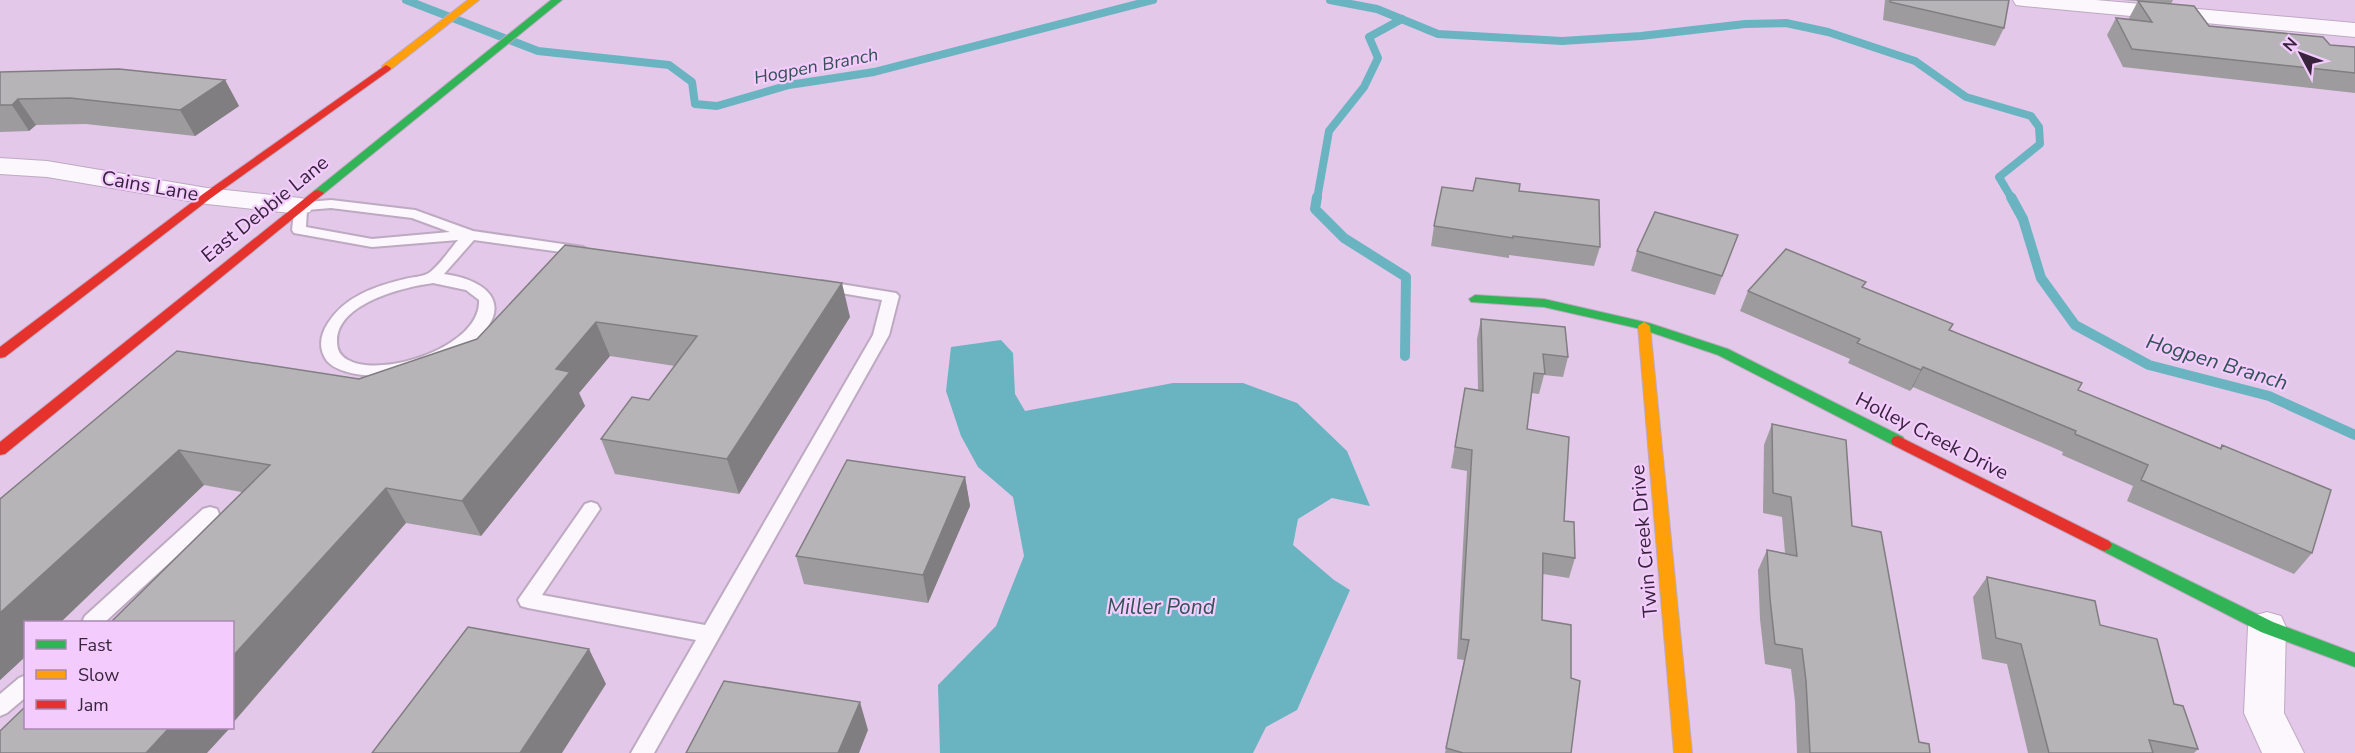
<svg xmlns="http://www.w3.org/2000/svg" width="2355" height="753" viewBox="0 0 2355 753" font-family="'Nunito Sans',sans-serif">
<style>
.water{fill:#6ab4c1}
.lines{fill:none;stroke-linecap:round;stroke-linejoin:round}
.stream-far1{stroke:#6ab4c1;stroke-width:8}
.stream{stroke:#6ab4c1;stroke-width:10}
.lane-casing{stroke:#bea9c2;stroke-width:4}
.street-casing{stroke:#bea9c2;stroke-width:2}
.fast-casing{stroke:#bea9c2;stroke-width:2}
.slow-casing{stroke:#bea9c2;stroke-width:2}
.jam-casing{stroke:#bea9c2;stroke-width:2}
.lane{fill:#fbf7fc;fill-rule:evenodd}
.street{fill:#fbf7fc;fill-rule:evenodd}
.fast{fill:#30b455;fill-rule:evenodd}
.slow{fill:#ff9f0a;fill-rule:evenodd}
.jam{fill:#e5322d;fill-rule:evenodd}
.wall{fill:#9d9b9e}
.shaded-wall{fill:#807e81}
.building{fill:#b7b4b8;stroke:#807e81;stroke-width:1.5}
.labels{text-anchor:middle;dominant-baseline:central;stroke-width:4.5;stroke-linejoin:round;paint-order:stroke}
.far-water-label{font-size:18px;font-style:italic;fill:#315354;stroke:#f3ccfd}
.street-label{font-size:20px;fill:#37243c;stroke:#f3ccfd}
.water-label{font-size:21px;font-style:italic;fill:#315354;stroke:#f3ccfd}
</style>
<rect width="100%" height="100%" fill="#e3c8e9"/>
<path class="water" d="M1001,340L1013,353L1015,394L1025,411L1173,383H1243L1297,403L1347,451L1370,506L1332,498L1298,519L1293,545L1334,580L1350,590L1297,710L1266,727L1253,753H940L938,685L996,626L1024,556L1013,497L978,467L961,436L946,391L951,347Z"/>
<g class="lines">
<path class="stream-far1" d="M406,0L538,51L669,65L692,82L695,104L717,106L789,85L874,72L1153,0
M1330,0L1377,9L1438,34L1562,41L1641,36L1745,24L1786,23L1828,32L1915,61L1966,97L2031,116L2039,127L2040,144L1999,177L2012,199
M1317,199L1329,131L1364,87L1378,58L1369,37L1402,19"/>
<path class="stream" d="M1317,197L1315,209L1344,238L1406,277L1405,356
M2011,197L2023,219L2041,278L2075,325L2149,365L2269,396L2355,435"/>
<g class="lane-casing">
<path id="lane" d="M331,200L415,210L473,231L583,247L590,251L583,255L474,240L444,274C495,281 515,311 468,346C439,367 392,381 356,374C346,372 334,369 327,361C318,349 320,335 328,323C345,296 376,286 405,279C412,277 421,277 427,274C436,270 451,248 458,240L372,247L294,233L292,230L295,203ZM331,208L412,218L450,232L372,239L306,227L307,210ZM433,283L466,290L479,300C482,346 383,379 348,360C340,356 337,350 337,341C337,303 404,287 433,283Z
M822,281L896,293L899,296L889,335L654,753H631L696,640L528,608L521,606L518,600L585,504L591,502L597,504L600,509L542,595L705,625L873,335L882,300L817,289L814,286Z
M210,507L217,509L219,514L217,519L105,622H82L85,616L203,509Z
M26,675V697L7,713L0,716V694L19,678Z"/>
</g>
<g class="street-casing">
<path id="street" d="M2013,0H2096L2355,23V37L2024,6L2016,5Z
M0,158L47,161L207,188L300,198L310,200L313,206L310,212L300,214L207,204L47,177L0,174Z
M2267,612L2281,616L2286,627L2284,713L2304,753H2262L2244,713L2248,627L2253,616Z"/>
</g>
<g class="fast-casing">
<path id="fast" d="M551,0H562L322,195H314V191Z
M1475,295L1544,299L1649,323L1728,349L1903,437L1905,441L1903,445H1893L1718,355L1641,329L1544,307L1471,302L1469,299Z
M2104,539L2273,622L2355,653V667L2261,632L2099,549L2096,545L2099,541Z"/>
</g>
<g class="slow-casing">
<path id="slow" d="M468,0H479L390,70H382V66Z
M1644,322L1650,326L1692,753H1674L1638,326Z"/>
</g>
<g class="jam-casing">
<path id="jam" d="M386,65L391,68L390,70L211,198L5,357L0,358V347L203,194Z
M318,190L324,193L322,195L5,454L0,455V442L314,191Z
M1898,436L2109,541L2112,545L2109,549L2104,551L2099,549L1893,445L1891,441L1893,437Z"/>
</g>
<use href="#lane" class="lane"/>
<use href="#street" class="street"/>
<use href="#fast" class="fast"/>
<use href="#slow" class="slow"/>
<use href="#jam" class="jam"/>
</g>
<path class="wall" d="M1885,0H2009L2004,28L1995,46L1883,20Z
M2122,0H2173L2171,4L2209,26L2330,45L2355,47V93L2123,67L2107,35L2116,18L2129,19V18L2138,1Z
M0,72L225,80L239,106L195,136L86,124L36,125L29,131L0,132Z
M1473,191H1519L1600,247L1594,266L1509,255V258L1431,246L1434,226Z
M1738,235L1715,295L1631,271L1637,251Z
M565,245L850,317L739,494L615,474L601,439L649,400L675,366L610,356L579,393L585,406L481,536L406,523L204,485L26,622V656L0,680V499L477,339Z
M1863,288L2078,390L2220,448L2222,445L2312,553L2294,574L2127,501L2133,486L2062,455L2063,452L1913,387L1910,391L1848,363L1850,359L1740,311L1748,291Z
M1481,319L1568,357L1563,377L1544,375L1539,394L1531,393L1527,429L1564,521L1575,558L1569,578L1543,574L1542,620L1571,753H1445L1464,660L1457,659L1467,471L1451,468L1465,388L1478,390L1477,339Z
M1772,424L1852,526L1919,742L1930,753H1797L1795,701L1791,669L1765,664L1760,619L1758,570L1767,550L1785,553L1782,517L1763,513L1764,445Z
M965,477L970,506L928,603L804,584L796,556Z
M1987,577L2100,625L2174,704L2198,749L2194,753H2028L2007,664L1982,659L1973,597Z"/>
<path class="shaded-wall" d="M225,80L239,106L195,136L180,110Z
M18,99L36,125L29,131L12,105Z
M842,283L850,317L739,494L727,459Z
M596,322L610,356L579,393L585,406L481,536L462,501L556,369Z
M1923,367L1913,387L1910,391L1921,370Z
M179,450L204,485L61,622H26V656L0,680V613Z
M965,477L970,506L928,603L923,575Z
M386,488L406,523L232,724V657Z
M589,649L606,684L562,753H520Z
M860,702L868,730L859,753H838Z
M169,728H230L207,753H146Z"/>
<path class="building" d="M1890,0H2009L2004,28L1890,2Z
M2138,1L2194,6L2209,26L2323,37L2330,45L2355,47V73L2132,49L2116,18L2152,22Z
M119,69L225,80L180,110L70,98L18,99L12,105H0V72Z
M1476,178L1520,184L1519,191L1599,200L1600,247L1513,236V238L1434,226L1442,187L1473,191Z
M1655,212L1738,235L1722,276L1637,251Z
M565,245L842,283L727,459L601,439L632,397L649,400L697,336L596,322L556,369L570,372L462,501L386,488L232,657V622H111L270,465L179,450L0,613V499L177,351L359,379L477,339Z
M1786,249L1866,282L1862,287L1953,324L1949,330L2082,383L2078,390L2221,449L2222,445L2331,490L2312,553L2141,480L2148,465L2075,434L2076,431L1923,367L1921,370L1857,343L1860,339L1748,291Z
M1481,319L1565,327L1568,357L1543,354L1545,374L1534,373L1527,429L1569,437L1564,521L1574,522L1575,558L1543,553L1542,620L1571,625V678L1580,681L1571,753H1463L1446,748L1469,640L1461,639L1472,450L1455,447L1465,388L1483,391Z
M1772,424L1846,440L1852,526L1881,532L1919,742L1929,744L1930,753H1810L1806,681L1802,649L1775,644L1770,599L1767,550L1797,556L1791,497L1773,493Z
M847,460L965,477L923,575L796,556Z
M1987,577L2095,601L2100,625L2157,639L2174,704L2183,706L2198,749L2149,740L2153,753H2049L2021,644L1996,638Z
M468,627L589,649L520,753H372Z
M724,681L860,702L838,753H686Z
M26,706V728H169L146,753H0V731Z"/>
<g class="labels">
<g class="far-water-label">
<text transform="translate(816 66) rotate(-11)">Hogpen Branch</text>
</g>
<g class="street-label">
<text transform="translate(150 186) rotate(10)">Cains Lane</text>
<text transform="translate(265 209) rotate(-39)">East Debbie Lane</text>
<text transform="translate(1932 436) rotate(27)">Holley Creek Drive</text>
<text transform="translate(1644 541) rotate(-95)">Twin Creek Drive</text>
</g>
<g class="water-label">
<text transform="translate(2217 362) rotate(17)">Hogpen Branch</text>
<text x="1161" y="607">Miller Pond</text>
</g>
</g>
<rect x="24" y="621" width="210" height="108" fill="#f3ccfd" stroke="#a889b0" stroke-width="1.5"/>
<rect x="36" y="640" width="30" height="9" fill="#30b455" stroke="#a889b0" stroke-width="1.5"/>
<text x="78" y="651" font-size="18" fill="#37243c">Fast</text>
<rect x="36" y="670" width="30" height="9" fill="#ff9f0a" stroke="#a889b0" stroke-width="1.5"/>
<text x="78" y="681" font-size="18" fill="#37243c">Slow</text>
<rect x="36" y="700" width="30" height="9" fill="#e5322d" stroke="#a889b0" stroke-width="1.5"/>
<text x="78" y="711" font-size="18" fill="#37243c">Jam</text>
<g transform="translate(2301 54) rotate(311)" stroke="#f3ccfd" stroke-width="4.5" paint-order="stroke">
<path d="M0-4.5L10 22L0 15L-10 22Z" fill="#37243c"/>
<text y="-9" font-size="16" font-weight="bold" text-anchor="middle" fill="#37243c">N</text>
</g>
</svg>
